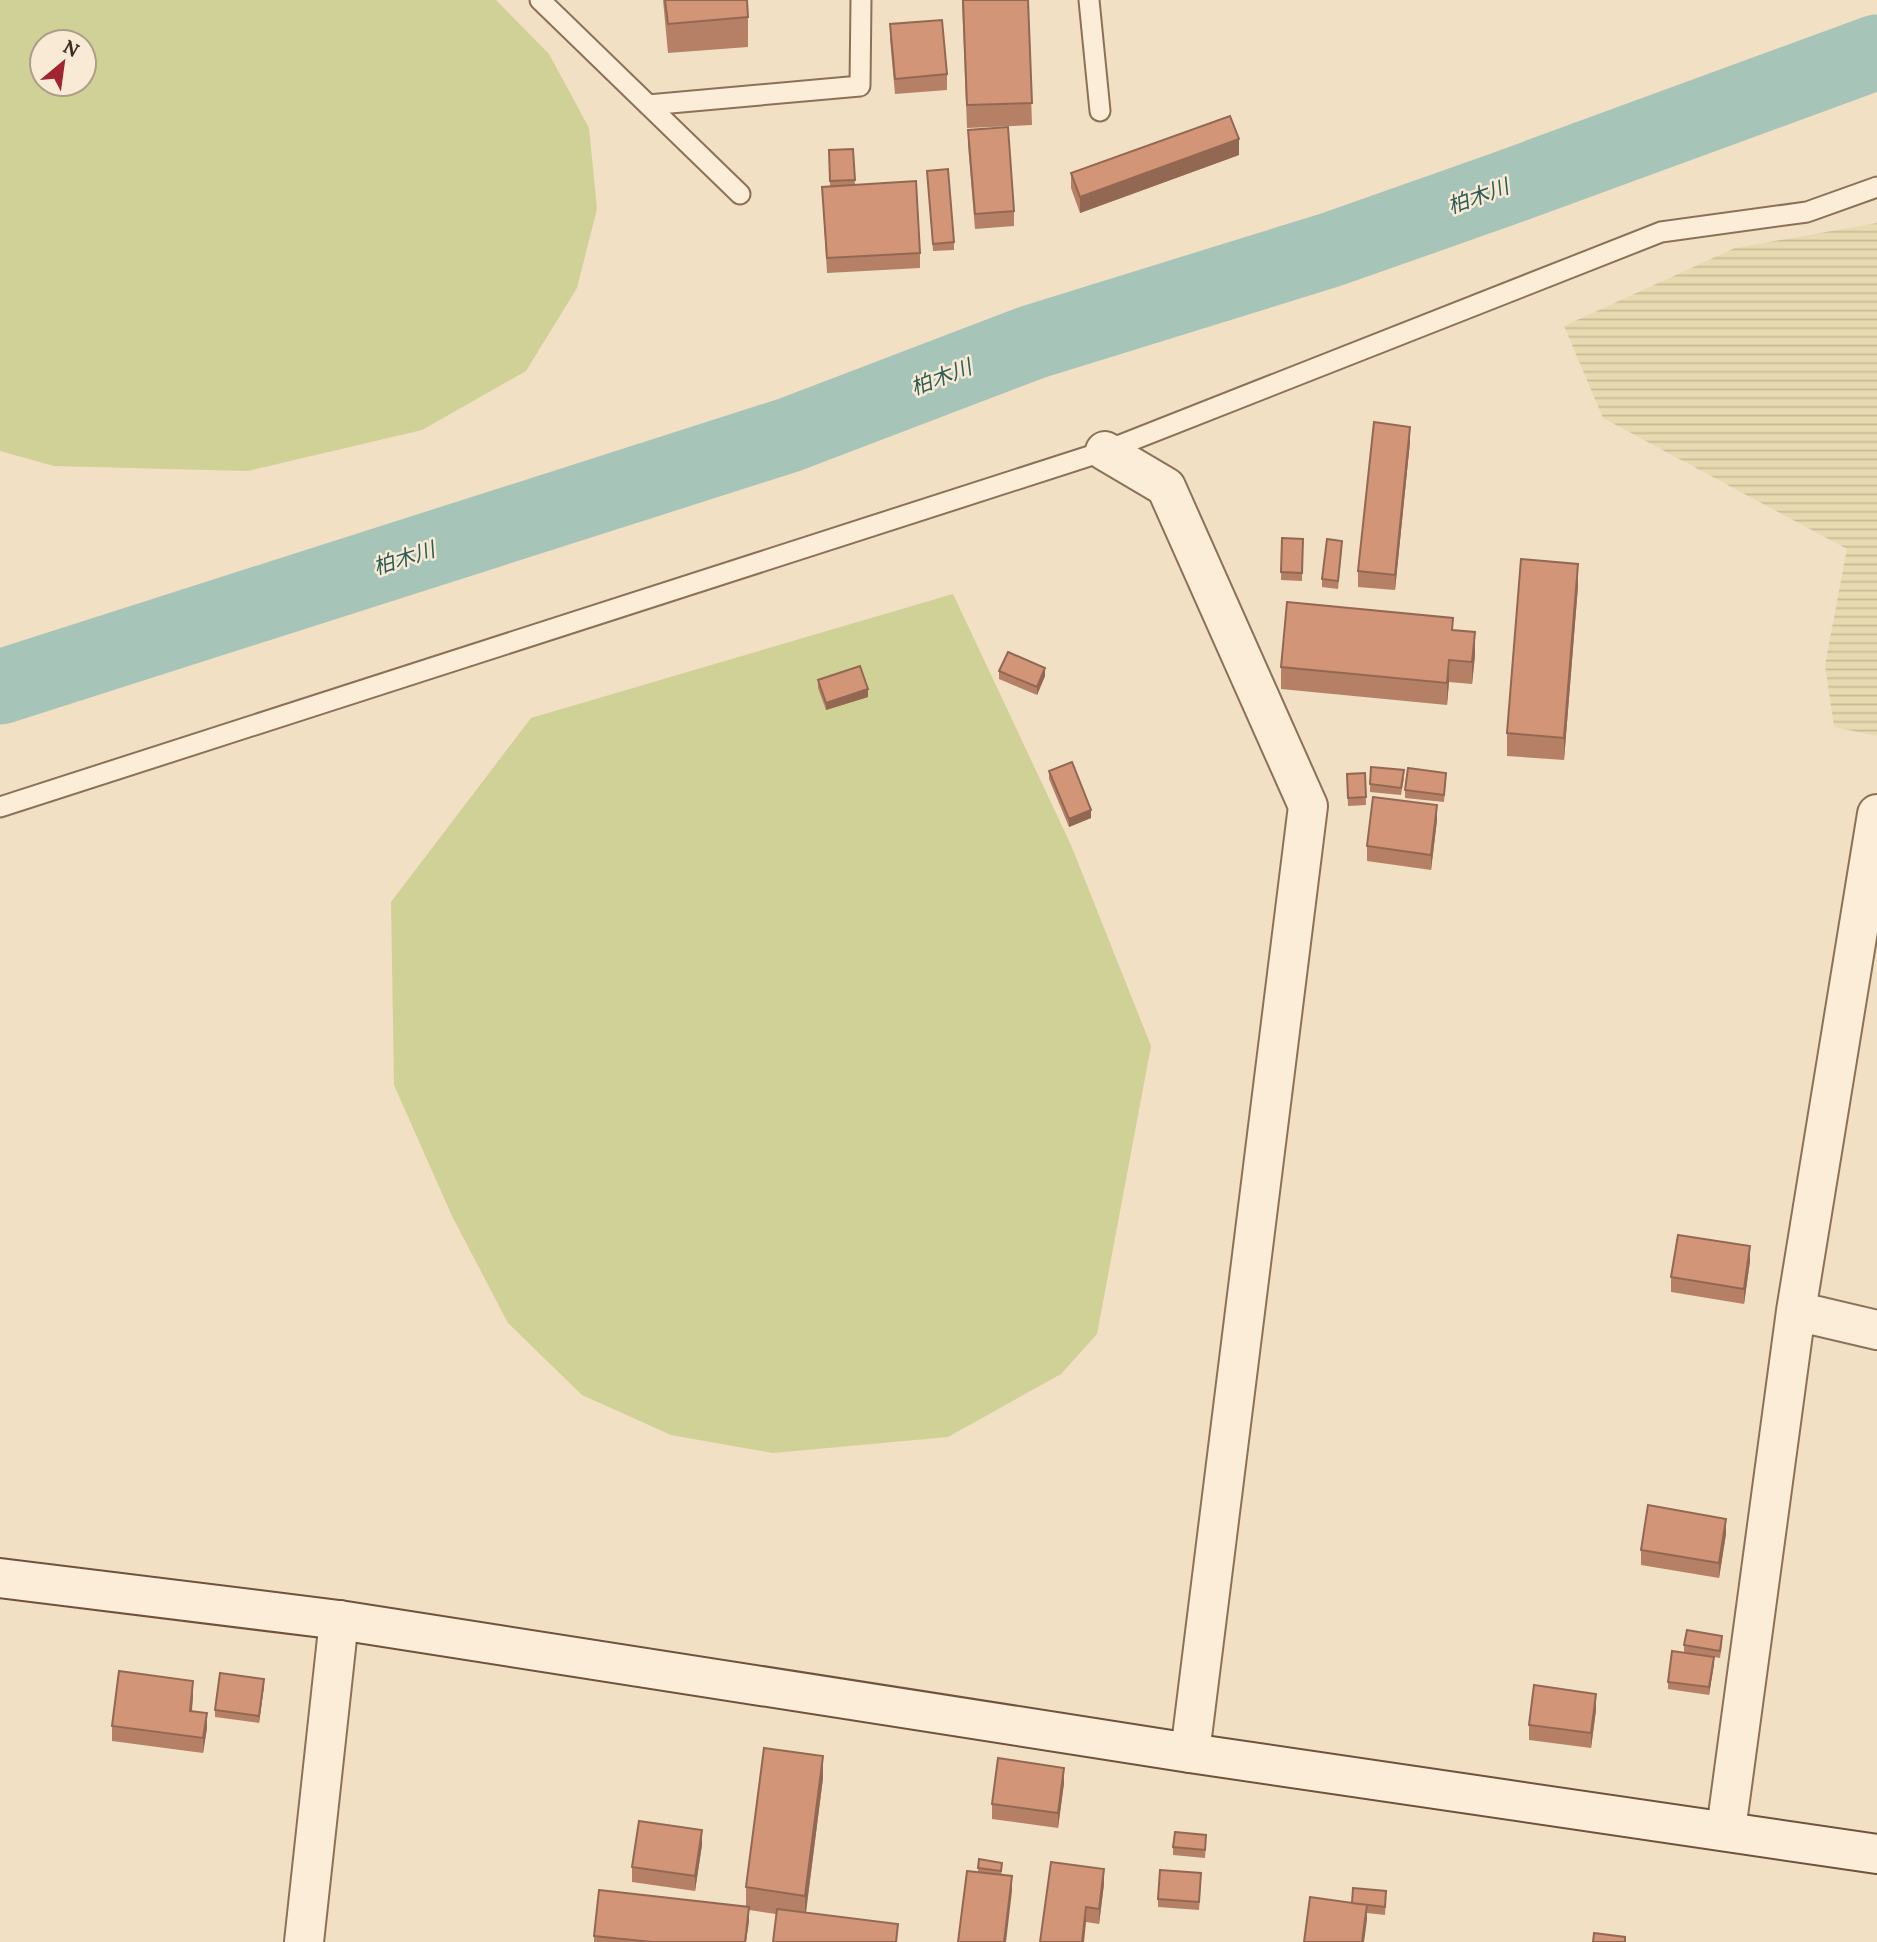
<svg xmlns="http://www.w3.org/2000/svg" width="1877" height="1942" viewBox="0 0 1877 1942" font-family="Lora,'Noto Sans JP',serif">
<style>
.farmland{fill:url(#farmland-rules)}
.park{fill:#cfd196;fill-rule:evenodd}
.lines{fill:none;stroke-linecap:round;stroke-linejoin:round}
.river{stroke:#a6c4b8;stroke-width:75}
.lane-casing{stroke:#8d7058;stroke-width:23}
.street-casing{stroke:#8d7058;stroke-width:42}
.secondary-casing{stroke:#6f513c;stroke-width:42}
.lane{stroke:#fbedd8;stroke-width:19}
.street{stroke:#fbedd8;stroke-width:38}
.secondary{stroke:#fbedd8;stroke-width:38}
.wall{fill:#b58066}
.shaded-wall{fill:#936853}
.building{fill:#d29577;stroke:#936853;stroke-width:2}
.labels{text-anchor:middle;dominant-baseline:central;stroke-width:5;stroke-linejoin:round;paint-order:stroke}
.water-label{font-size:21px;font-style:italic;fill:#2c5d56;stroke:#f8ead4}
</style>
<defs>
<pattern id="farmland-rules" width="6" height="5" patternUnits="userSpaceOnUse" patternTransform="scale(1.75)"><rect width="6" height="5" fill="#e8dab0"/><path d="M0 2.5h6" fill="none" stroke="#c8bb97"/></pattern>
</defs>
<rect width="100%" height="100%" fill="#f1e0c3"/>
<path class="farmland" d="M1877,223V736L1834,727L1825,665L1847,549L1603,418L1564,326L1735,248Z"/>
<path class="park" d="M0,0H496L549,54L589,128L597,209L577,288L526,371L422,430L248,471L54,466L0,451ZM84,42V84H42V42Z
M953,594L1071,845L1151,1046L1097,1334L1061,1374L948,1437L773,1453L671,1435L582,1395L508,1323L452,1216L394,1085L391,902L531,718Z"/>
<g class="lines">
<path class="river" d="M0,687L789,435L1033,342L1330,250L1503,189L1877,52"/>
<g class="lane-casing">
<path id="lane" d="M540,0L740,194
M1089,0L1100,111
M648,105L860,86L861,0
M0,807L1105,451L1661,232L1807,212L1877,187"/>
</g>
<g class="street-casing">
<path id="street" d="M1105,451L1166,487L1308,806L1190,1753
M1796,1311L1877,1330
M1726,1830L1796,1311L1877,814
M304,1942L339,1620"/>
</g>
<g class="secondary-casing">
<path id="secondary" d="M0,1578L339,1620L1190,1753L1877,1854"/>
</g>
<use href="#lane" class="lane"/>
<use href="#street" class="street"/>
<use href="#secondary" class="secondary"/>
</g>
<path class="wall" d="M663,0H747L748,17V47L668,53Z
M962,0H1028L1032,125L967,128Z
M890,24L947,74V90L895,94L890,39Z
M968,130L1014,211V226L975,229L968,145Z
M853,149L855,185L920,253V268L827,273L822,187L830,186L829,150Z
M1239,155L1080,213L1071,188V173Z
M927,171L954,242V250L933,251Z
M1410,442L1395,590L1358,587V571Z
M1282,538L1303,539L1302,581L1281,580Z
M1342,549L1338,589L1322,587V579Z
M1578,586L1564,760L1507,756V733Z
M1453,630L1475,655L1472,684L1449,682L1447,705L1281,689V667Z
M999,671L1045,676L1037,695L999,679Z
M818,680L868,697L826,710L818,688Z
M1049,771L1091,818L1069,827L1049,779Z
M1365,773L1366,805L1348,806L1347,774Z
M1404,778L1401,795L1370,792V784Z
M1446,780L1444,802L1405,798V790Z
M1437,820L1431,870L1367,861V846Z
M1750,1261L1744,1304L1671,1292V1277Z
M1726,1534L1719,1578L1641,1565V1550Z
M1722,1644L1720,1658L1714,1657V1664L1709,1695L1668,1689V1682L1684,1653V1645Z
M264,1686L259,1723L215,1717V1710Z
M193,1696L192,1711L207,1728L203,1753L112,1741V1726Z
M1596,1710L1591,1748L1529,1740V1725Z
M823,1778L806,1913L898,1924L897,1942H773L776,1914L749,1910L746,1942H594V1936L746,1907V1887Z
M1064,1783L1058,1828L992,1819V1804Z
M1206,1843L1205,1858L1173,1855V1847Z
M702,1845L695,1891L632,1882V1867Z
M978,1868L1002,1870L1001,1875L1012,1891L978,1872Z
M1201,1881L1199,1910L1158,1907V1899Z
M1104,1884L1099,1924L1086,1922L1040,1942Z
M1386,1899L1385,1915L1367,1913V1920L1352,1903Z"/>
<path class="shaded-wall" d="M1239,139V155L1080,213V197Z
M1410,427V442L1395,590V575Z
M1578,564V586L1564,760V738Z
M1475,632V655L1472,684V662Z
M1449,660V682L1447,705V683Z
M1045,668V676L1037,695V687Z
M868,689V697L826,710V703Z
M1437,805V820L1431,870V855Z
M1091,810V818L1069,827V819Z
M1750,1246V1261L1744,1304V1289Z
M1726,1519V1534L1719,1578V1563Z
M1714,1657V1664L1709,1695V1687Z
M264,1679V1686L259,1723V1716Z
M193,1681V1696L190,1726V1711Z
M1596,1694V1710L1591,1748V1733Z
M207,1713V1728L203,1753V1738Z
M823,1756V1778L805,1918V1896Z
M1064,1768V1783L1058,1828V1813Z
M702,1830V1845L695,1891V1876Z
M1104,1869V1884L1099,1924V1909Z
M1012,1876V1891L1006,1942H1004Z
M1367,1905V1920L1364,1942H1362Z
M749,1907V1922L746,1942H745Z
M1086,1907V1922L1084,1942H1082Z"/>
<path class="building" d="M665,0H747L748,17L668,24Z
M963,0H1028L1032,103L967,105Z
M942,20L947,74L895,79L890,24Z
M1230,116L1239,139L1080,197L1071,173Z
M1008,127L1014,211L975,214L968,130Z
M853,149L855,180L830,181L829,150Z
M948,169L954,242L933,244L927,171Z
M916,181L920,253L827,258L822,187Z
M1374,422L1410,427L1395,575L1358,571Z
M1282,538L1303,539L1302,573L1281,572Z
M1327,539L1342,541L1338,581L1322,579Z
M1521,559L1578,564L1564,738L1507,733Z
M1287,602L1453,618L1452,630L1475,632L1472,662L1449,660L1447,683L1281,667Z
M1008,652L1045,668L1037,687L999,671Z
M860,666L868,689L826,703L818,680Z
M1072,762L1091,810L1069,819L1049,771Z
M1371,767L1404,770L1401,788L1370,784Z
M1408,768L1446,773L1444,795L1405,790Z
M1365,773L1366,797L1348,798L1347,774Z
M1373,797L1437,805L1431,855L1367,846Z
M1678,1235L1750,1246L1744,1289L1671,1277Z
M1648,1505L1726,1519L1719,1563L1641,1550Z
M1687,1630L1722,1636L1720,1651L1684,1645Z
M1672,1651L1714,1657L1709,1687L1668,1682Z
M119,1671L193,1681L190,1711L207,1713L203,1738L112,1726Z
M220,1673L264,1679L259,1716L215,1710Z
M1534,1685L1596,1694L1591,1733L1529,1725Z
M764,1748L823,1756L805,1896L746,1887Z
M998,1758L1064,1768L1058,1813L992,1804Z
M639,1821L702,1830L695,1876L632,1867Z
M1175,1832L1206,1835L1205,1850L1173,1847Z
M979,1859L1002,1863L1001,1871L978,1868Z
M1051,1862L1104,1869L1099,1909L1086,1907L1082,1942H1040Z
M1160,1870L1201,1873L1199,1902L1158,1899Z
M967,1871L1012,1876L1004,1942H958Z
M1353,1888L1386,1891L1385,1907L1352,1903Z
M599,1890L749,1907L745,1942H652L594,1936Z
M1310,1897L1367,1905L1362,1942H1304Z
M777,1909L898,1924L896,1942H773Z
M1594,1933L1625,1937V1942H1593Z"/>
<g class="labels">
<g class="water-label">
<text transform="translate(1478 196) rotate(-20)">柏木川</text>
<text transform="translate(941 377) rotate(-21)">柏木川</text>
<text transform="translate(404 558) rotate(-18)">柏木川</text>
</g>
</g>
<g transform="translate(63 63) rotate(29)"><circle r="33" fill="#f8ead4" stroke="#ad9d8b" stroke-width="2"/>
<path d="M0-5L12 26L0 18L-12 26Z" fill="#a12430"/>
<text y="-10" font-size="19" font-weight="bold" text-anchor="middle" fill="#3c2a1e">N</text>
</g>
</svg>
